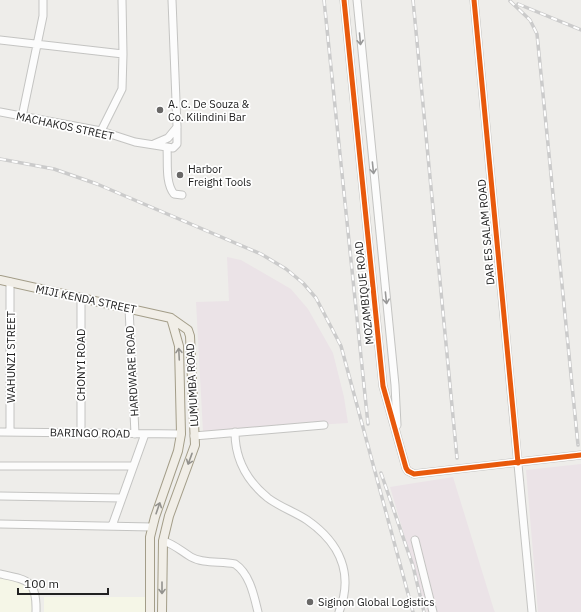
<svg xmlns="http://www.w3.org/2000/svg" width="581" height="612" viewBox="0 0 581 612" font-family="'IBM Plex Sans',sans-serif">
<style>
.industrial{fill:#ebe3e7}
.education{fill:#f5f6e7}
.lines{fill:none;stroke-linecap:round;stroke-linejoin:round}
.minor-casing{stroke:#c4c4c2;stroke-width:9}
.major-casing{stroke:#a39d88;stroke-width:10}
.minor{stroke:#fcfcfc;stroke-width:7}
.major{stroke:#f1eee7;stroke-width:8}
.rail-casing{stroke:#cbcbcb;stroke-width:3.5}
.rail{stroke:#fff;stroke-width:2;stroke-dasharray:6;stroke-linecap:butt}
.cycleway-casing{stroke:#fff;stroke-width:8}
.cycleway{stroke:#e8590c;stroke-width:5}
.oneway{stroke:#999}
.oneway2{stroke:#93928e}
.poi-dot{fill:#696867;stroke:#fff;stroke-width:1.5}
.labels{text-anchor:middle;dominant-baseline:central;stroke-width:3.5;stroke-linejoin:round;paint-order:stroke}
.poi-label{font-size:11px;fill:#212121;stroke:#fff;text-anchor:start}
.street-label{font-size:11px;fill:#212121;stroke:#fff}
</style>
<rect width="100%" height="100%" fill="#eeedea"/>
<path class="industrial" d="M227,257L241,260L291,289L308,309L333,353L344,397L348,423L203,432L196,302L229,301Z
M581,464V612H538L526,470Z
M453,477L494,610L495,612H427L390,487Z"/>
<path class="education" d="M0,574L34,585V612H0Z
M44,597H145V612H44Z"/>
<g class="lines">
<g class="minor-casing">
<path id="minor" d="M122,0L123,54
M344,0L383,386L406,468L408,471L414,474L581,455
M357,0L395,385L397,425
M474,0L532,612
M0,40L123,54L122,89L101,131
M0,112L101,131L135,142L173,148L177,144V126L172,0
M22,117L43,16V0
M154,144L168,138L177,127
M167,149C168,162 165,183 174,194L182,195
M10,282V432
M129,308L135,434
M0,432L181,434
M235,432C235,459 247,481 268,498C280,507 295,512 307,520C340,543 354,574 339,612
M81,433V297
M194,436L324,425
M0,466H133
M0,496L122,498
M0,524L152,527
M112,526L145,434
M415,540L433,612
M163,541C174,544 181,551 191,557C203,564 221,561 235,564C250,574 254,596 258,612
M0,574C28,580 37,580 36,612"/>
</g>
<g class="major-casing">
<path id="major" d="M0,280L171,318L188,330L190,336L195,445L169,516L163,541L162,612
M150,612V537L155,517L178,451L181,434L179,346L171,318"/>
</g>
<use href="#minor" class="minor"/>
<use href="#major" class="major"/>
<g class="rail-casing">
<path id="rail" d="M324,0L368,424
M413,0L457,458
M510,1L530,20L537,34L578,445
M518,4L581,30
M0,159L54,169L97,184L261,254L286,269L303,283L316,298L341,346L413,612
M381,473L413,566L424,612"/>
</g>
<use href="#rail" class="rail"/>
<g class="cycleway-casing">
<path id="cycleway" d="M344,0L383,386L406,468L408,471L414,474L581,455
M474,0L518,463"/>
</g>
<use href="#cycleway" class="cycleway"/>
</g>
<defs><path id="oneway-shaft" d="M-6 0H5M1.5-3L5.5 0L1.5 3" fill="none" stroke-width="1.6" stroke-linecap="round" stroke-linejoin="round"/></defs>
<g class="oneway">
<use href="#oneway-shaft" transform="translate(360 39) rotate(85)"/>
<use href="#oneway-shaft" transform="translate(373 168) rotate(84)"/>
<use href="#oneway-shaft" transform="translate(386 298) rotate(84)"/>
</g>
<g class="oneway2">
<use href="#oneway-shaft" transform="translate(179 354) rotate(-93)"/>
<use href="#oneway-shaft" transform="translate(190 459) rotate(110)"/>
<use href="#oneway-shaft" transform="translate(158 508) rotate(-71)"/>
<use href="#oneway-shaft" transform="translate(162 588) rotate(90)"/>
</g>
<g class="poi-dot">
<circle cx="160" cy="110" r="4"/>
<circle cx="180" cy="175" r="4"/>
<circle cx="310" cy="602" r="4"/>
</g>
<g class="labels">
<g class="poi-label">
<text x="168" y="104">A. C. De Souza &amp;<tspan x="168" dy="13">Co. Kilindini Bar</tspan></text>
<text x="188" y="169">Harbor<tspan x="188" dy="13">Freight Tools</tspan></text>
<text x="318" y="602">Siginon Global Logistics</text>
</g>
<g class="street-label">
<text transform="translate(65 126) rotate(12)">MACHAKOS STREET</text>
<text transform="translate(486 232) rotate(-95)">DAR ES SALAM ROAD</text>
<text transform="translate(364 293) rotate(-96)">MOZAMBIQUE ROAD</text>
<text transform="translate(86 299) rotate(12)">MIJI KENDA STREET</text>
<text transform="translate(11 357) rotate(-90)">WAHUNZI STREET</text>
<text transform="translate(81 365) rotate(-90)">CHONYI ROAD</text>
<text transform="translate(132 371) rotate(-93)">HARDWARE ROAD</text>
<text transform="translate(192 385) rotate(-93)">LUMUMBA ROAD</text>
<text transform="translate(90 433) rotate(1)">BARINGO ROAD</text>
</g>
</g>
<path d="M18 588v6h90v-6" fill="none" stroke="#212121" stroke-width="2"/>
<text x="24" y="588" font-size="12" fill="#212121" stroke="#ffffff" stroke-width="3" paint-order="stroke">100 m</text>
</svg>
